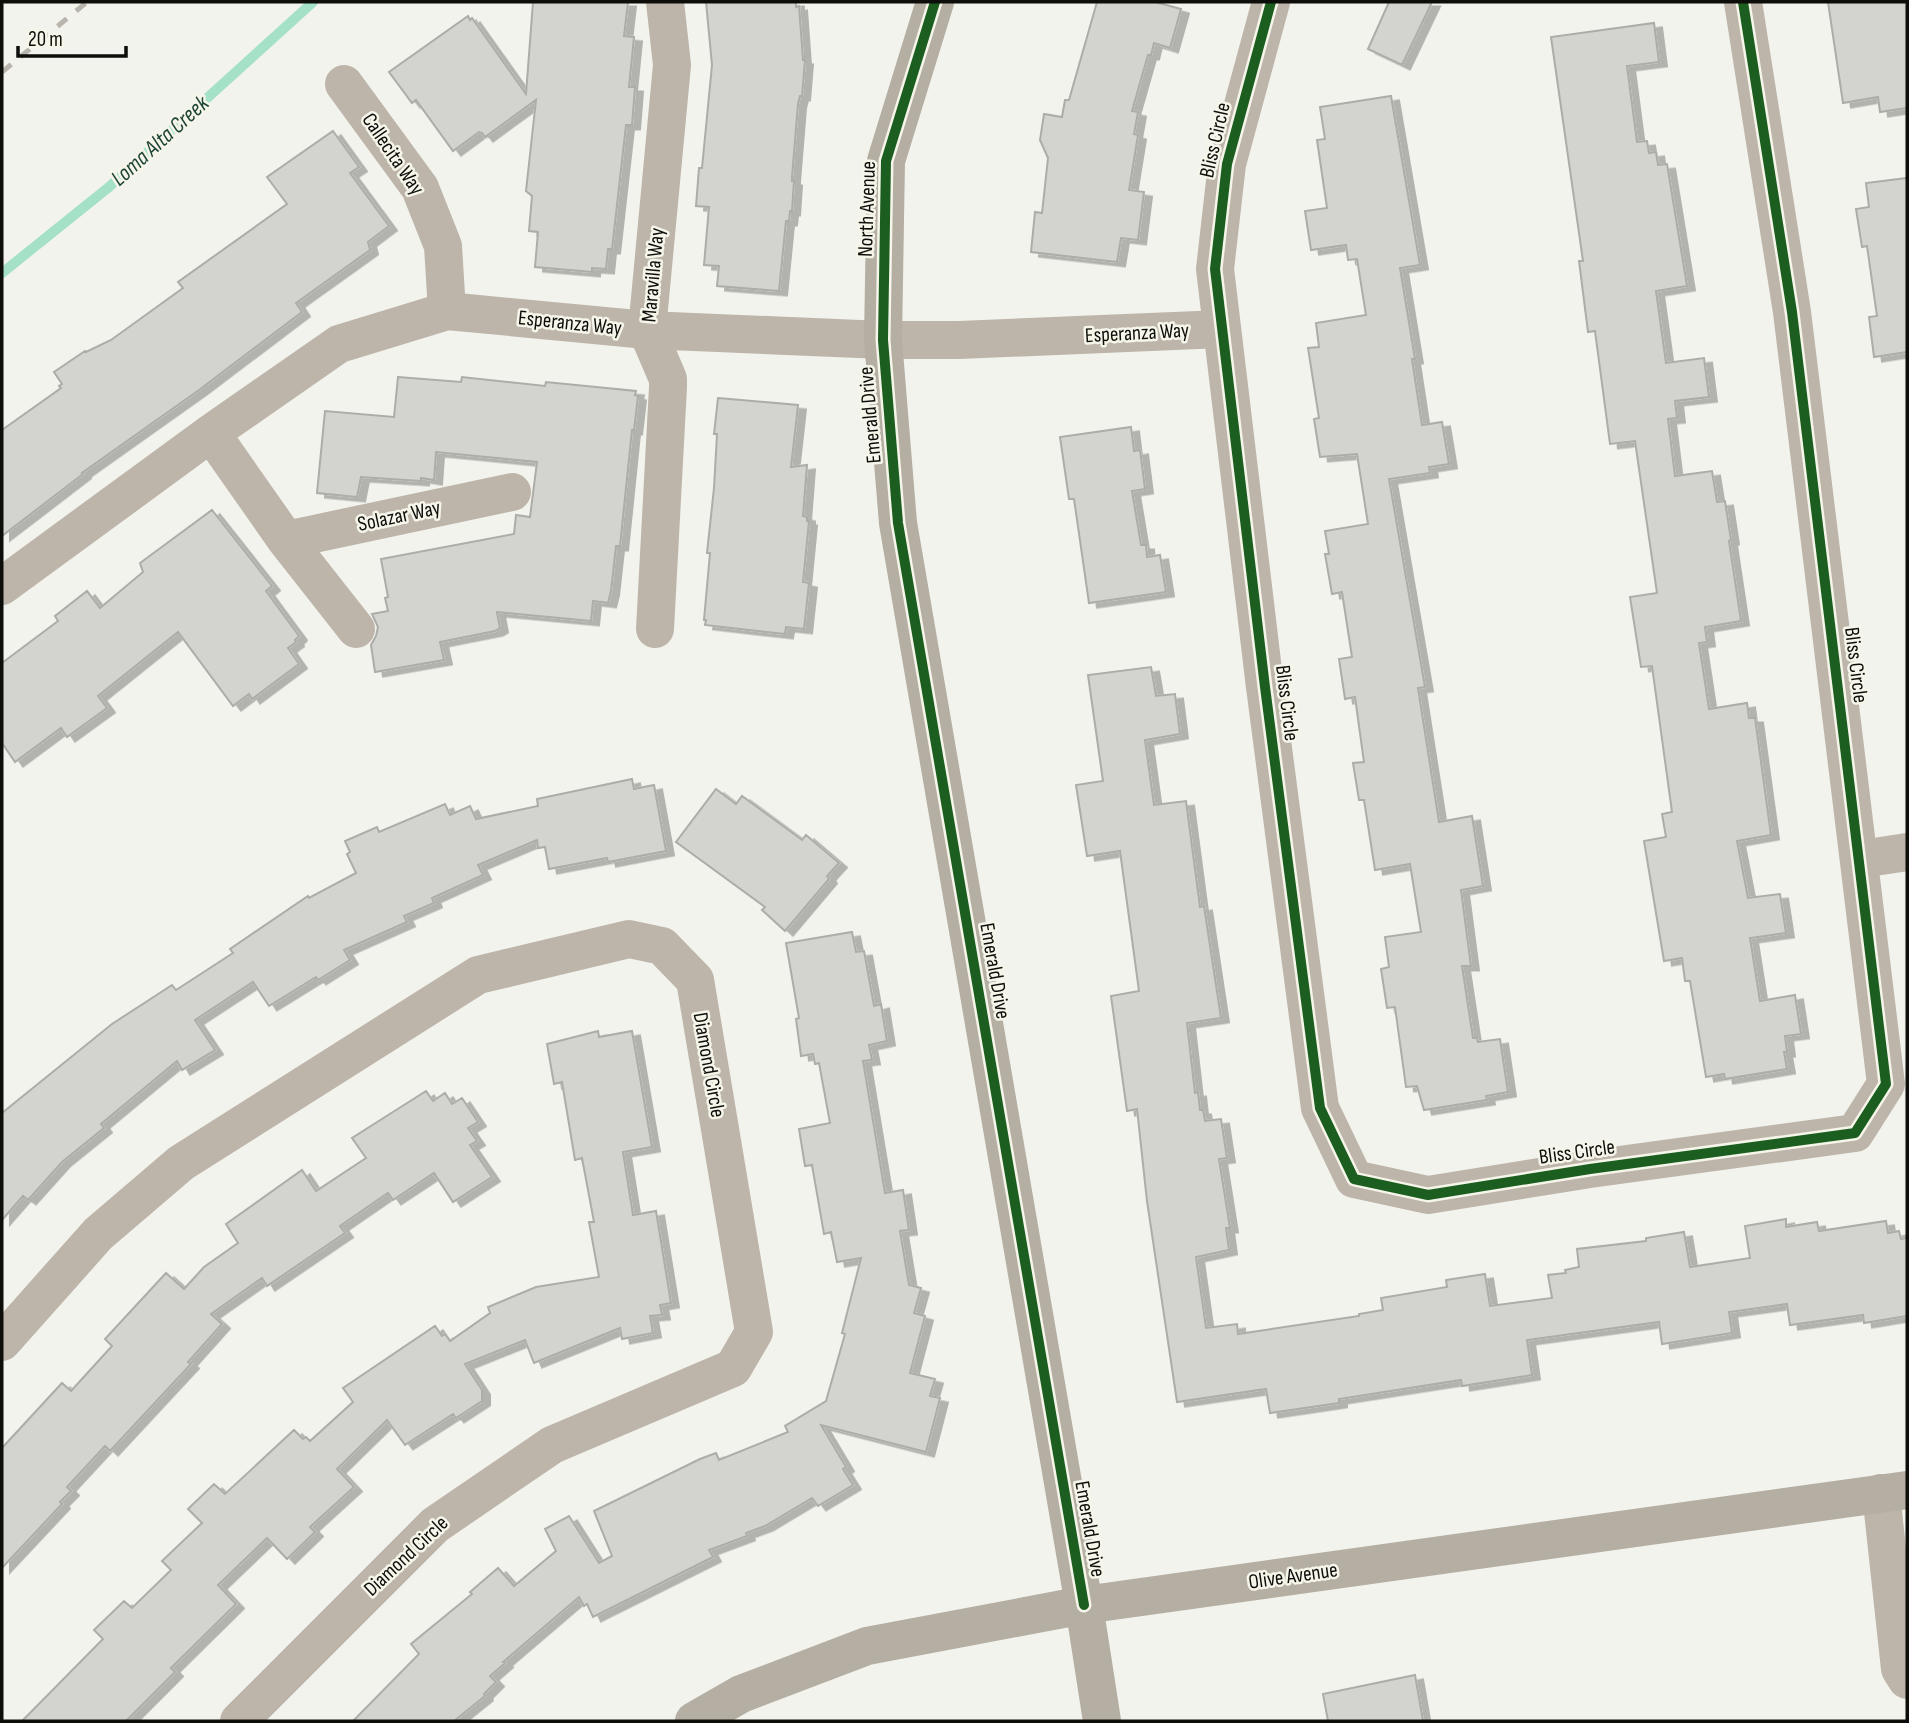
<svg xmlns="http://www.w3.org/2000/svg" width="1909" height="1723" viewBox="0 0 1909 1723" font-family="'Sofia Sans Condensed',sans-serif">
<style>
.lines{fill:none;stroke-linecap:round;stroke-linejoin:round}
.stream{stroke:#a5e1c6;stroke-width:10}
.building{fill:#d3d4cf;stroke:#acada9;stroke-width:2;filter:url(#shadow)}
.minor{stroke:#bdb5aa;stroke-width:38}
.major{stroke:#b5aea2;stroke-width:38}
.rail{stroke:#b8b5ad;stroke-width:5;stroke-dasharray:12 12;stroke-linecap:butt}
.cycleway-casing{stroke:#f6f5ea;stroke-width:15}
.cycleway{stroke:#1b5e20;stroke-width:10}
.labels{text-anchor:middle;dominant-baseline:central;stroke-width:5;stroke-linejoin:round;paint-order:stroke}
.street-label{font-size:21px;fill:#0d0d09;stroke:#f6f5ea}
.water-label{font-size:23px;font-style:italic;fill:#1f4536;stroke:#f6f5ea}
</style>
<defs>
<filter id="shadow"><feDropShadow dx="8" dy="4.5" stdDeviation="0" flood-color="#0004"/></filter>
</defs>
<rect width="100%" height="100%" fill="#f3f3ed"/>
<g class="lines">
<path class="stream" d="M2,273L109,187L313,2"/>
</g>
<path class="building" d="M533,2H628L624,36L634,37L629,87H635L632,125H626L612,249H608L606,269L592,268V272L535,267L538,232L529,231L532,196L526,191L536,100L485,137L482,133L479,132L453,151L416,100L412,103L389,72L468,16L470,20L472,18L526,94Z
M706,2H796V7L799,6L803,60H805L802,96H800L798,104L792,177V181H794L792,211H790L789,221H786L779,291L717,286L719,266L704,265L709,207L696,206L699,168H702L712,65Z
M1097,2H1155L1181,9L1170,48L1154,43L1151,55H1148L1132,111L1138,112L1134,134L1138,135L1129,190L1144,192L1138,240L1121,238L1117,262L1031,252L1035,212L1042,213L1048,158L1040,140L1044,114L1062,117L1065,100H1069Z
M1389,2H1432L1402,65L1368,49Z
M1828,2H1907V108L1880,112L1878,97L1843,103Z
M1654,23L1659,62L1627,66L1637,142L1647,141L1649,153L1656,152L1658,165L1667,164L1687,286L1656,291L1666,363L1704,358L1709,397L1675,401L1677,418L1668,419L1675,476L1712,471L1717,502L1725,501L1731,540L1729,541L1741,621L1705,627L1707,642L1699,643L1709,709L1747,703L1749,718H1755L1771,835L1737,841L1748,898L1780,894L1786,933L1750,938L1760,1001L1795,995L1801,1034L1785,1036L1787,1052H1784L1787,1069L1725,1079L1724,1074L1706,1077L1690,981H1685L1682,958L1664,961L1644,841L1666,837L1662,814L1672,812L1652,666L1641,667L1630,597L1657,593L1635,441L1610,444L1595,331L1588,332L1579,261H1583L1551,37Z
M1391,96L1420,265L1400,268L1415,359H1412L1422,425L1442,422L1449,464L1429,467L1430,473L1389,479L1425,687L1418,688L1439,822L1472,816L1483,886L1461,890L1471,966H1462L1473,1038H1477L1478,1042L1500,1039L1508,1092L1486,1096L1487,1100L1424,1110L1417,1086L1406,1087L1395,1007L1387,1008L1381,969L1389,967L1385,937L1421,932L1410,864L1375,870L1364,800H1359L1353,763L1364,762L1355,697L1345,699L1339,659L1352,657L1342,592L1332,594L1325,554H1329L1325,531L1368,524L1357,454L1320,457L1314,419L1319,418L1308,348L1319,347L1316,323L1366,315L1357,259L1348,260L1346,245L1311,250L1305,211L1327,208L1317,140L1325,139L1320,107Z
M333,131L359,167L350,173L389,226L368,242L370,250L296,303L302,312L199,390L82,473L83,474L2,536V430L61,388L59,386L62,384L54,372L85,351L86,352L111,340L183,288L178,282L287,204L267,177Z
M1907,178V352L1874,357L1869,317L1877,316L1867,246L1862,247L1856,209L1869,207L1866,183Z
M398,377L461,382L462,377L545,386L546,382L636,391L635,395L638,396L634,430H632L620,546H616L611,591L608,603L593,601L591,621L497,612L500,628L495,631L440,642L444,660L375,672L371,645L376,636L378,627L372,614L388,611L385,598L388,597L381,559L514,534L516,515L530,517L537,462L436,452L434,480L421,478V481L361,477L357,497L317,493L325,411L394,417Z
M718,398L798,405L791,467L807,465L803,516L807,517V521H809L803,582L809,583L804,629L786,627L785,634L705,625L706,620H704L710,553H707L714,488L717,434H714Z
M1131,427L1134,451L1140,450L1145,489L1132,491L1141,545H1146L1147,557L1160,555L1166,592L1089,603L1074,499H1069L1060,437Z
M212,510L272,586L266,591L299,636L295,640L296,642L288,648L299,664L252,699L249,694L233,706L178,632L98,696L107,708L67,737L61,728L15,762L2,743V663L58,621L55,616L87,591L100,608L143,572L140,563Z
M1151,667L1156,696L1175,694L1180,734L1145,740L1154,805L1186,801L1200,907L1204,906L1221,1018L1187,1023L1195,1093L1198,1092L1200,1110H1203L1205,1121L1221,1119L1227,1158L1219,1159L1230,1228H1226L1229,1250L1196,1257L1206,1328L1237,1324L1238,1334L1359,1316V1314L1383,1310L1381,1298L1447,1287L1446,1280L1485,1274L1490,1306L1552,1298L1548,1275L1566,1273L1565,1270L1579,1267L1577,1249L1646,1241V1238L1684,1232L1690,1267L1750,1258L1745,1226L1786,1219V1227L1817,1222L1819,1231L1886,1221L1888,1233L1899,1231L1901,1239L1907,1238V1316L1864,1323L1863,1315L1790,1325L1787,1304L1729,1312L1732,1333L1662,1344L1659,1322L1527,1340L1532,1375L1462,1386L1461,1380L1339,1399V1403L1270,1413L1266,1389L1177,1402L1147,1201L1137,1109L1127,1111L1111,996L1139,991L1120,851L1087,856L1076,785L1103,781L1088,675Z
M632,779L634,789L654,785L666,851L608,862L607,858L549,869L545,847L538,848L537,840L478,865L483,875L432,898L434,903L404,916L407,922L344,950L350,960L318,980L316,977L269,1006L253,982L195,1020L215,1050L182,1070L177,1061L101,1124L104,1128L62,1162L28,1200L23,1196L2,1220V1113L112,1024L172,985L176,990L233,953L230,949L308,896L309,898L356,873L347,854L350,852L345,841L377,827L379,832L445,804L450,815L470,806L476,819L538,806L537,799Z
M716,789L736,804L742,796L802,840L806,835L839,863L827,876L829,879L785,931L762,910L765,907L676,842Z
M852,932L856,952L864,951L874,1006L881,1004L887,1041L869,1045L872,1060L863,1061L885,1193L903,1190L909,1230L900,1231L909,1285L921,1288L914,1313L925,1316L910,1373L935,1379L930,1396L940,1398L926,1452L821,1425L846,1467L843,1469L853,1485L818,1506L812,1498L765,1526L746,1533L747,1536L709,1550L713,1557L593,1617L587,1604L584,1606L579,1597L503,1662L505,1663L490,1676L496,1682L484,1694L485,1696L454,1721H353L419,1654L411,1644L472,1594L470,1592L498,1568L514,1586L556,1551L545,1529L569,1516L599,1563L612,1556L594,1511L700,1459L716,1453L719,1460L788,1432L785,1426L826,1401L845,1334L842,1333L861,1258L837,1262L831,1232L824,1234L812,1165L805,1166L799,1129L830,1123L819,1063L815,1064L813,1054L801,1056L796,1019L799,1018L786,943Z
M598,1031L599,1037L632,1031L652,1147L623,1152L633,1215L656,1211L671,1303L660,1305L662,1315L650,1316L653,1333L622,1339L620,1328L534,1363L525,1340L465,1364L482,1390V1401L456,1418L453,1414L405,1445L387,1420L337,1469L354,1487L310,1527L315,1532L287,1559L267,1538L218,1585L236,1604L171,1668L175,1672L126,1721H22L103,1639L94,1630L124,1601L132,1608L171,1570L162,1561L202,1523L188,1509L214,1484L225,1494L294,1430L303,1439L306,1437L310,1441L353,1402L343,1388L435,1326L442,1336L445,1334L450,1341L490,1313L488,1307L536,1287L599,1277L589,1222H594L582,1158L575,1160L562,1082L554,1084L547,1044Z
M426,1091L433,1101L445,1093L452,1104L462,1098L478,1122L468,1128L477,1141L470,1145L492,1177L453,1202L434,1173L393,1200L388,1193L340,1226L345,1233L267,1286L262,1278L211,1314L222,1324L188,1362L191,1364L110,1451L105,1446L67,1487L71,1491L60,1502L62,1504L2,1568V1448L62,1383L71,1391L112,1346L105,1339L166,1273L184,1289L204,1267L238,1243L226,1224L302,1170L316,1191L366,1158L352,1138Z
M1415,1675L1423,1721H1328L1323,1694Z"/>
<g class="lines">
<path class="minor" d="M1271,2L1227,164L1215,269L1265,687L1320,1108L1354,1179L1428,1195L1590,1169L1855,1133L1886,1084L1792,312L1743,2
M344,84L420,188L443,246L447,311
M211,433L286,540L356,629
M286,540L512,492
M2,586L211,433L339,344L447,311L647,330L883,340H959L1222,329
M655,629L668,387V379L647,330L672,65L665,2
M1861,859L1907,852
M2,1342L98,1234L181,1163L478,975L629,939L662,946L695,980L754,1332L733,1368L552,1445L435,1525L239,1721
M1881,1493L1900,1669L1907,1680"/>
<path class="major" d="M935,2L886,161L883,340L898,523L1084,1605L1102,1721
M694,1721L741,1694L867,1646L1084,1605L1907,1490"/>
<path class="rail" d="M2,72L87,2"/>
<g class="cycleway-casing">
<path id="cycleway" d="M935,2L886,161L883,340L898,523L1084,1605
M1271,2L1227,164L1215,269L1265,687L1320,1108L1354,1179L1428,1195L1590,1169L1855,1133L1886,1084L1792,312L1743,2"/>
</g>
<use href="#cycleway" class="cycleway"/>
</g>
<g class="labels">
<g class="street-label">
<text transform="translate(1215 140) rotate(-77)">Bliss Circle</text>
<text transform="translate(393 154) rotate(56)">Callecita Way</text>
<text transform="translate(867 209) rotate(-88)">North Avenue</text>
<text transform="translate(653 275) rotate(-85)">Maravilla Way</text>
<text transform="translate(570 323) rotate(6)">Esperanza Way</text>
<text transform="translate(1137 333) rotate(-3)">Esperanza Way</text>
<text transform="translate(870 415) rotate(-95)">Emerald Drive</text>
<text transform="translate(399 516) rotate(-12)">Solazar Way</text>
<text transform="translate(1856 665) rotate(83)">Bliss Circle</text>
<text transform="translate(1287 703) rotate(83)">Bliss Circle</text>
<text transform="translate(995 971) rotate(80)">Emerald Drive</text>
<text transform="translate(709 1065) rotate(80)">Diamond Circle</text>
<text transform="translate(1577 1152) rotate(-8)">Bliss Circle</text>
<text transform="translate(1090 1529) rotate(80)">Emerald Drive</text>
<text transform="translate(406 1556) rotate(-43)">Diamond Circle</text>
<text transform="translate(1293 1576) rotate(-8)">Olive Avenue</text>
</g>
<g class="water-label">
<text transform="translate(160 141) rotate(-42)">Loma Alta Creek</text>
</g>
</g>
<rect width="1909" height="1723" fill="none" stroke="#0d0d09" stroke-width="7"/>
<path d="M18 46v10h108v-10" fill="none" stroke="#0d0d09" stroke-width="3.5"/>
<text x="28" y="46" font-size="21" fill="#0d0d09" stroke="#f6f5ea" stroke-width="5" paint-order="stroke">20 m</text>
</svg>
